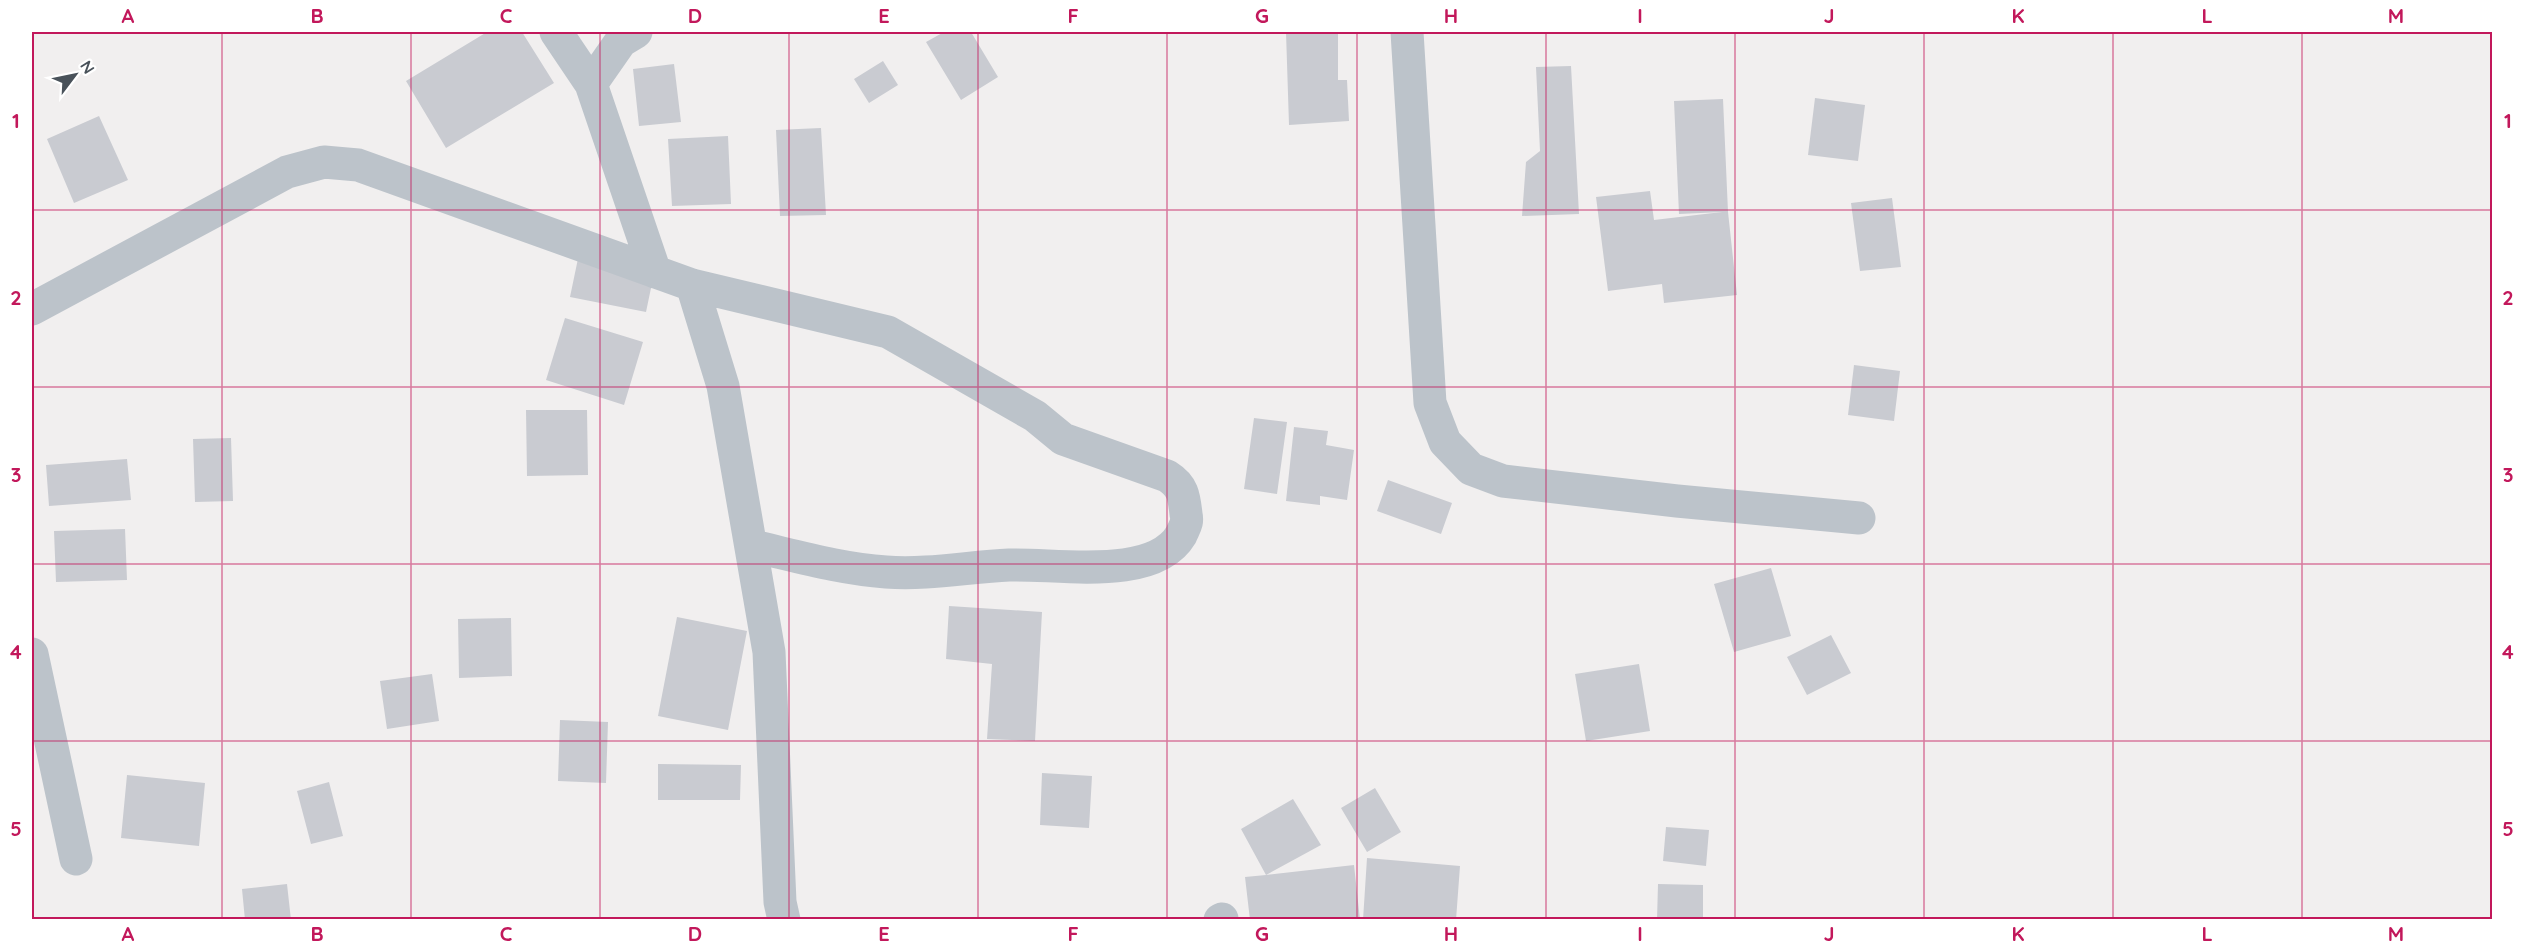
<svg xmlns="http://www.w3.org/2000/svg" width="2524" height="951" viewBox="0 0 2524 951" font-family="Quicksand,sans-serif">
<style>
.building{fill:#c9cbd1}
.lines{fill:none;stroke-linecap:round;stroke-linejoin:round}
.street{stroke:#bcc3ca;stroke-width:33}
.grid{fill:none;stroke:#c2185b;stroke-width:1.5;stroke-opacity:0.55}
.neatline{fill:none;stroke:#c2185b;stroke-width:2}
.grid-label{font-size:20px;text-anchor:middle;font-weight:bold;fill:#c2185b}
</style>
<rect width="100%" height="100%" fill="#f1efef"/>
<path class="building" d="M487,32H522L554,83L446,148L406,81Z
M944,32H971L998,77L961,100L926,42Z
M1286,32H1338V80H1347L1349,121L1289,125Z
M883,61L898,85L869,103L854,79Z
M674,64L681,122L639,126L633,69Z
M1571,66L1579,214L1522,216L1526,162L1540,151L1536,67Z
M1815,98L1865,105L1858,161L1808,155Z
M1723,99L1728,212L1737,295L1664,303L1662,284L1608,291L1596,197L1650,191L1654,220L1722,212L1679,214L1674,101Z
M99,116L128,180L74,203L47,139Z
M821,128L826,215L780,216L776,130Z
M728,136L731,204L672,206L668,139Z
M1892,198L1901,267L1860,271L1851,203Z
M580,249L656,264L646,312L570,297Z
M565,318L643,342L624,405L546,380Z
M1854,365L1900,371L1894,421L1848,415Z
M526,410H587L588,475L527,476Z
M1254,418L1287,422L1277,494L1244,489Z
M1294,427L1328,431L1326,445L1354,450L1347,500L1320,496V505L1286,501Z
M231,438L233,501L195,502L193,439Z
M127,459L131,500L49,506L46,465Z
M1388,480L1452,503L1441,534L1377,511Z
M125,529L127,580L56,582L54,531Z
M1771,568L1791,636L1734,652L1714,584Z
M949,606L1042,612L1035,741L987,739L992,664L946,659Z
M677,617L747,631L728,730L658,716Z
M511,618L512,676L459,678L458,619Z
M1831,635L1851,673L1807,695L1787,657Z
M1639,664L1650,731L1586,741L1575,674Z
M432,674L439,721L387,729L380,681Z
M560,720L608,722L606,783L558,781Z
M658,764L741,765L740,800H658Z
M1042,773L1092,776L1089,828L1040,825Z
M127,775L205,783L199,846L121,838Z
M329,782L343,836L311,844L297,791Z
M1375,788L1401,832L1367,852L1341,808Z
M1293,799L1321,845L1266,875L1354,865L1360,920H1250L1245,877L1266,875L1241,829Z
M1666,827L1709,830L1706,866L1663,861Z
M1367,858L1460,866L1456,920H1363Z
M287,884L291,920H245L242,889Z
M1658,884L1703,885V920H1657Z"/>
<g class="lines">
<path class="street" d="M556,32L591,84L655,272
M1407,32L1430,403L1445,442L1471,469L1503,481L1677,501L1859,518
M591,84L621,41L636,32
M692,285L723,386L769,652L780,902L784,920
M32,309L287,172L324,162L358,165L692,285L888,332L1035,416L1063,439L1167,476C1183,486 1184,496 1186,514C1188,523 1185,526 1181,535C1153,582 1056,563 1009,565C968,567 927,575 886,572C841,569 796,556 752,546
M32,654L76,859
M1220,920L1222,919"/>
</g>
<path class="grid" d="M222,32V920M411,32V920M600,32V920M789,32V920M978,32V920M1167,32V920M1357,32V920M1546,32V920M1735,32V920M1924,32V920M2113,32V920M2302,32V920M32,210H2492M32,387H2492M32,564H2492M32,741H2492"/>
<rect width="2524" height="951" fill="none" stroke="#ffffff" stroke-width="66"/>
<g transform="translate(75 75) rotate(58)" stroke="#ffffff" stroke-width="4.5" paint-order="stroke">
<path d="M0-4.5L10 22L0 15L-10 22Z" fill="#49525a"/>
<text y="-9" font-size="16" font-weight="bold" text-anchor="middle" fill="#49525a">N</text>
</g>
<rect x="33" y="33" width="2458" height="885" class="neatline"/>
<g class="grid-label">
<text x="128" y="23">A</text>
<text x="317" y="23">B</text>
<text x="506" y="23">C</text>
<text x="695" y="23">D</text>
<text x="884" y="23">E</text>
<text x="1073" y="23">F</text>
<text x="1262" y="23">G</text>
<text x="1451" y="23">H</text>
<text x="1640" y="23">I</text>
<text x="1829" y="23">J</text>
<text x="2018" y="23">K</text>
<text x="2207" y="23">L</text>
<text x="2396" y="23">M</text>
<text x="16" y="128">1</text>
<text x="2508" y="128">1</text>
<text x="16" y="305">2</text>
<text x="2508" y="305">2</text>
<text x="16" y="482">3</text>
<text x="2508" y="482">3</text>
<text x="16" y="659">4</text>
<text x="2508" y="659">4</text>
<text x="16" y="836">5</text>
<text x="2508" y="836">5</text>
<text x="128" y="941">A</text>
<text x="317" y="941">B</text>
<text x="506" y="941">C</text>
<text x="695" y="941">D</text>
<text x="884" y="941">E</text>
<text x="1073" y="941">F</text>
<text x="1262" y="941">G</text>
<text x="1451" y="941">H</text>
<text x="1640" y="941">I</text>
<text x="1829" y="941">J</text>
<text x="2018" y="941">K</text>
<text x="2207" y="941">L</text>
<text x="2396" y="941">M</text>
</g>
</svg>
